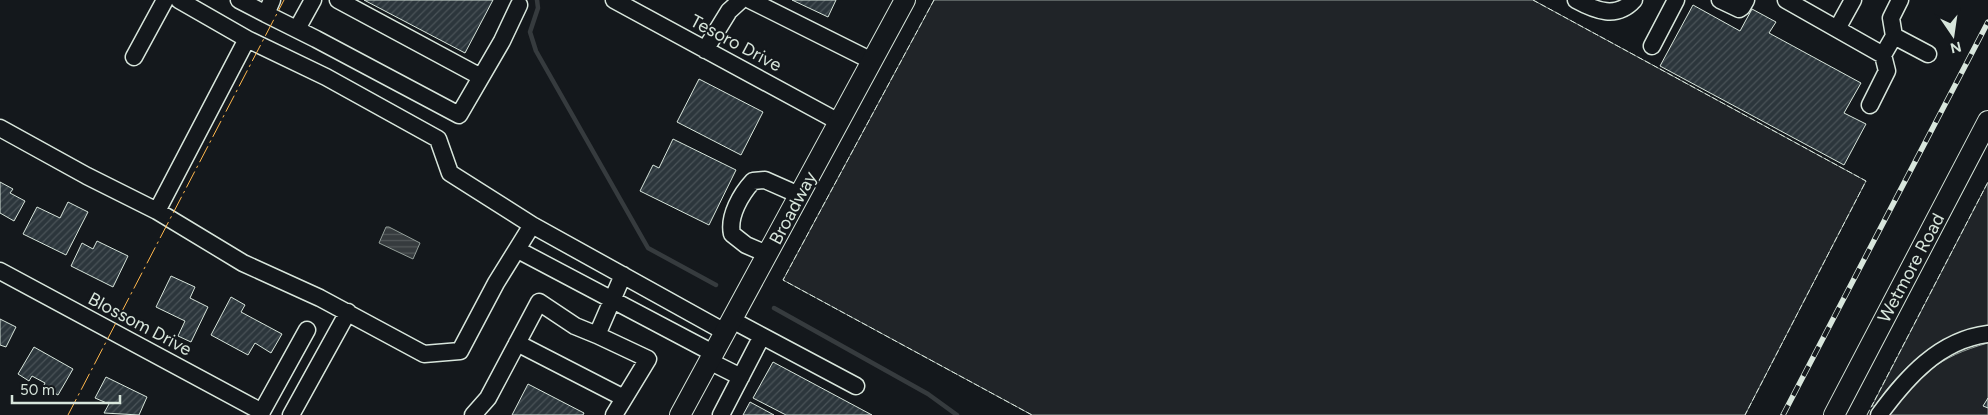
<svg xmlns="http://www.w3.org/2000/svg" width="1988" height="415" viewBox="0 0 1988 415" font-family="Figtree,sans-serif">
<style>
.green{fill:#202428;stroke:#939e99}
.water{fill:url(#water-rules);stroke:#939e99}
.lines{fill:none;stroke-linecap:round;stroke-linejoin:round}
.stream{stroke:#363b3e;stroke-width:4.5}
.building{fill:url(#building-hatch);stroke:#d8e6dc}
.minor-casing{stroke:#d8e6dc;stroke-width:19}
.major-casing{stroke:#d8e6dc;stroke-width:22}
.minor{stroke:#14181c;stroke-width:16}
.major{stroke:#14181c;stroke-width:20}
.rail-casing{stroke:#d8e6dc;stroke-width:5.5}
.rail{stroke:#14181c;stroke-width:4;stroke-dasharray:11;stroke-linecap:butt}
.fence{stroke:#d8e6dc;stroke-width:1;stroke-dasharray:6 2.5;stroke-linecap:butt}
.power{stroke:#ffb74d;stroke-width:1;stroke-dasharray:18 4 2.5 4;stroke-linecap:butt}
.labels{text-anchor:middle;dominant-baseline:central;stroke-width:4;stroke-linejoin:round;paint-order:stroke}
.street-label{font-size:18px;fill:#d8e6dc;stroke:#14181c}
</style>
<defs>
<pattern id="water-rules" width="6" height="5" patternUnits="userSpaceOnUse" patternTransform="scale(1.25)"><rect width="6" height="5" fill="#363b3e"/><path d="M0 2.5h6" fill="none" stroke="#525759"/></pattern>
<pattern id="building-hatch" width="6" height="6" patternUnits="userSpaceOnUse" patternTransform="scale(1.25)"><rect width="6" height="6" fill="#2c363c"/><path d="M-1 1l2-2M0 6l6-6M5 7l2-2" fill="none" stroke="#4a5358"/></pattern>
</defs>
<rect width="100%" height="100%" fill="#14181c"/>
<path class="green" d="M934,0H1533L1866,181L1745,415H1032L783,280Z
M1988,182V326C1939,338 1902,364 1875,406H1872Z
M1988,343V415H1888C1921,375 1937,357 1988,343Z"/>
<path class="water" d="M386,227H389L420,243L413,259L379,243Z"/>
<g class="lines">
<path class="stream" d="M537,0L538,8L530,32L536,51L648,248L716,285
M774,308L928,394L957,415"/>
</g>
<path class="building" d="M364,0H493L465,53Z
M792,0H836L828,17Z
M1693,5L1740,31L1752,9L1776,22L1769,33L1861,83L1844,113L1866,124L1844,165L1660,66Z
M699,79L763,112L741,155L677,122Z
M673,139L736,170L709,225L640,191L653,165L659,168Z
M0,182L13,189L10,193L25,201L14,221L0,213Z
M68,202L88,212L66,255L23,234L37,207L60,218Z
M97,241L128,256L113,287L71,266L82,243L93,249Z
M171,276L195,287L190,298L208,307L191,342L178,336L185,321L156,307Z
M231,297L245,305L241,312L282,334L271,353L255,343L248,355L211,335Z
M0,319L16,327L6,347L0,345Z
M34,347L73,369L58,395L43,387L45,383L32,376L29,381L18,374Z
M773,362L872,415H786L753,398Z
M106,377L147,397L139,415L104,413L109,404L95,398Z
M528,384L584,413L583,415H512Z
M1988,398V408L1983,406Z
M750,402L774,415H743Z"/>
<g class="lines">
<g class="minor-casing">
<path id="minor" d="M179,0L247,39L326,77L438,139L450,173L532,225L725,332
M239,0L266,14
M272,0L266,14L316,39L459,115L502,41L519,5
M338,0L481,77
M614,0L839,122
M750,0L872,61
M1576,0C1596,11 1617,19 1634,0
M1720,0L1739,9L1742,7L1746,0
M1786,0L1883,55L1894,36L1891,18L1900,0
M297,29L313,0
M1837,29L1853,0
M1894,36L1928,54
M1652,46L1676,0
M705,50L729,11L741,0
M134,57L165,0
M1870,105L1887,71L1883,55
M0,128L87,176L157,211L243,263L320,298L424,354L460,351L496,283L532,225
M157,211L247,39
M518,250L713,353
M767,254L746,245L732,234C728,216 741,194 753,181L765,180L799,195
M0,271L262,412
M732,320L762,336
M517,343L624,398
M709,361L741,377
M260,415L307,330
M291,415L348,312
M473,415L488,398L539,302L575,326L597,335
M614,415L648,359L597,335L623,275
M721,415L762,336L856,386
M1879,415C1906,378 1939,340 1988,334"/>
</g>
<g class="major-casing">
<path id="major" d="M680,415L905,0
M1834,415L1988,121"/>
</g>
<use href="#minor" class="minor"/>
<use href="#major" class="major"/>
<g class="rail-casing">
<path id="rail" d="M1783,415L1988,22"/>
</g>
<use href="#rail" class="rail"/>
<path class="fence" d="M934,0L783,280L1032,415
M1533,0L1866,181L1745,415
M1867,415L1988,182"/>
<path class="power" d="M68,415L284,0"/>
</g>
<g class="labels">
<g class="street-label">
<text transform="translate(736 43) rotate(28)">Tesoro Drive</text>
<text transform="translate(793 208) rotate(-62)">Broadway</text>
<text transform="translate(1911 268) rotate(-62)">Wetmore Road</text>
<text transform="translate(140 324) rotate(28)">Blossom Drive</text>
</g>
</g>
<g transform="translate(1953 35) rotate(167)" stroke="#14181c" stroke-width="4" paint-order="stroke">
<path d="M0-4L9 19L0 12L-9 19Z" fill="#d8e6dc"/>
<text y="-8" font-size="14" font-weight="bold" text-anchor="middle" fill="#d8e6dc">N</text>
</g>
<path d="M12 395v8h108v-8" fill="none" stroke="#d8e6dc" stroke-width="2.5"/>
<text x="20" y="395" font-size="15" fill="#d8e6dc" stroke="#14181c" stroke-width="4" paint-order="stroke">50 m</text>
</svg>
